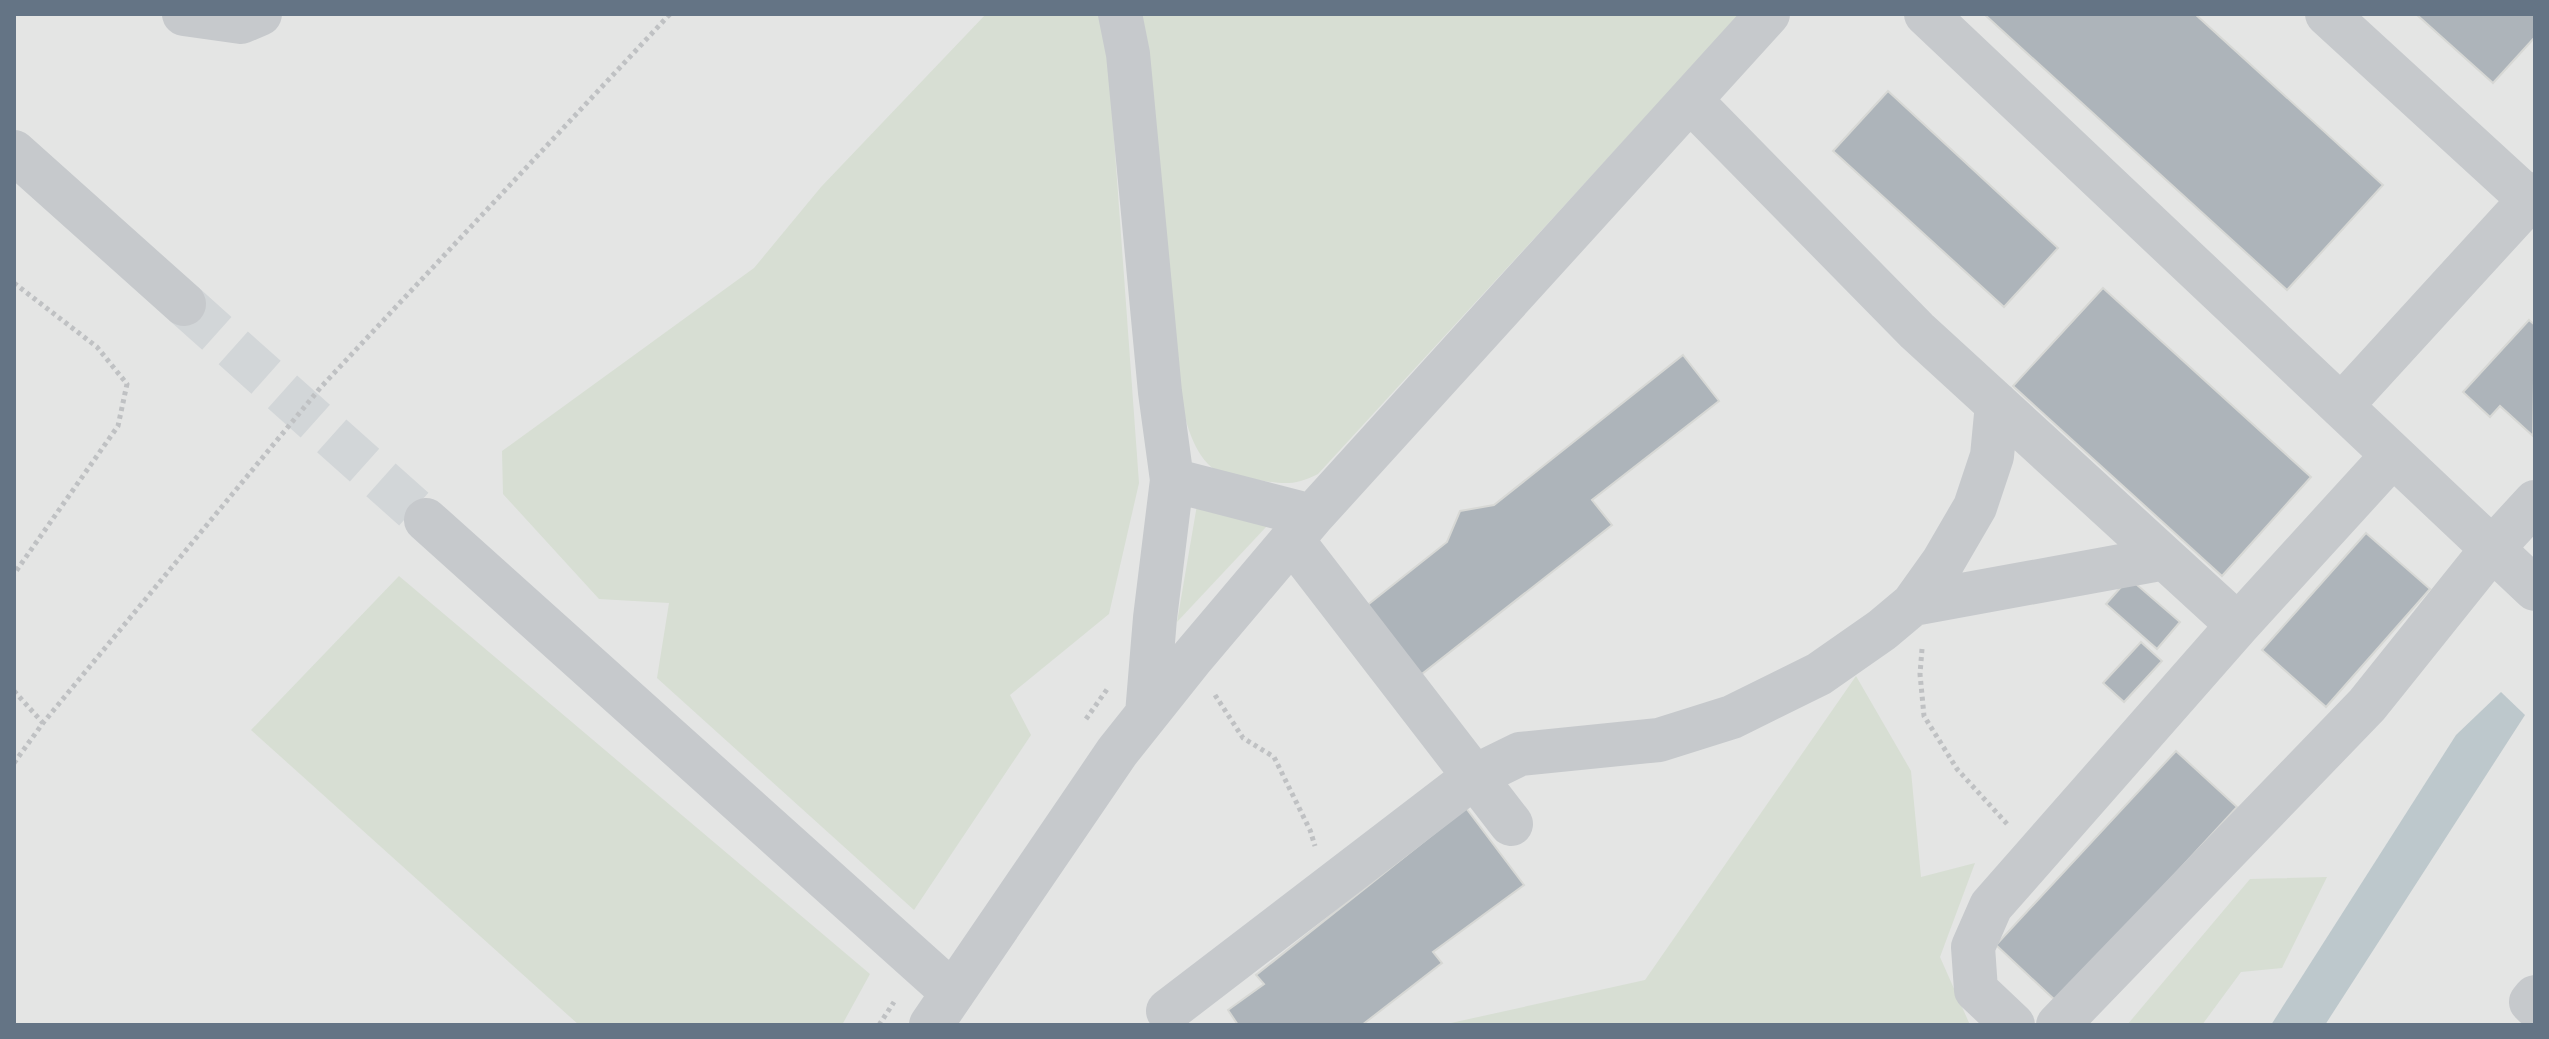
<svg xmlns="http://www.w3.org/2000/svg" width="2549" height="1039" viewBox="0 0 2549 1039" font-family="'DejaVu Sans',sans-serif">
<style>
.built{fill:#e4e5e4}
.green{fill:#d7ded3}
.water{fill:#bdc8cc}
.building{fill:#adb4ba;stroke:#d7d8d5;stroke-width:2}
.lines{fill:none;stroke-linecap:round;stroke-linejoin:round}
.minor-tunnel{stroke:#d2d6d8;stroke-width:44;stroke-dasharray:44 22;stroke-linecap:butt}
.path{stroke:#bfc1c3;stroke-width:5;stroke-dasharray:4 4;stroke-linecap:butt}
.minor{stroke:#c6c9cc;stroke-width:44}
</style>
<rect width="100%" height="100%" fill="#f6f6f3"/>
<path class="built" d="M14,14H2535V1025H14Z"/>
<path class="green" d="M986,14H1105L1139,483L1109,614L1010,695L1031,735L914,910L657,678L669,603L599,599L503,494L502,451L754,268L821,187Z
M1131,14H1740L1318,474C1295,486 1283,484 1258,480C1246,478 1231,478 1221,473C1195,462 1186,422 1180,398Z
M1197,505L1267,526L1177,622Z
M399,576L870,974L842,1025H579L251,730Z
M1856,676L1911,771L1921,877L1975,863L1940,957L1970,1025H1442L1645,980Z
M2327,877L2282,968L2241,972L2202,1025H2127L2250,879Z"/>
<path class="water" d="M2501,692L2525,715L2325,1025H2271L2456,735Z"/>
<path class="building" d="M1984,14H2195L2383,185L2287,290Z
M2416,14H2535V37L2493,83Z
M1888,91L2058,248L2004,307L1833,151Z
M2103,288L2311,477L2222,576L2013,386Z
M2529,320L2535,325L2533,436L2500,406L2490,417L2463,392Z
M1683,355L1719,401L1592,500L1612,525L1418,677L1365,607L1447,542L1460,511L1494,505Z
M2366,533L2430,589L2326,707L2262,650Z
M2129,578L2180,622L2157,649L2106,604Z
M2141,642L2162,661L2124,702L2103,683Z
M2176,751L2237,807L2057,1002L1996,945Z
M1466,808L1524,885L1433,952L1442,963L1362,1025H1238L1228,1010L1264,984L1256,975Z"/>
<g class="lines">
<path class="minor-tunnel" d="M184,304L426,520"/>
<path class="path" d="M14,283L97,347L127,384L118,426L14,574
M1922,649L1920,674L1924,716L1957,769L2008,825
M14,691L43,723
M1215,695L1243,738L1274,757L1310,830L1315,846
M1086,719L1108,688
M14,763L43,723L321,387L670,14
M879,1025L894,1002"/>
<path class="minor" d="M184,14L241,22L260,14
M1120,14L1128,54L1160,392L1172,480L1155,618L1147,714
M1926,14L2535,589
M2327,14L2530,200
M1690,100L1917,331L2238,625
M14,152L184,304
M2341,406L2535,194
M1172,480L1312,516
M426,520L953,993
M1292,540L1511,824
M1913,604L2165,558
M2535,997L2531,1002L2535,1006
M1168,1011L1475,776L1520,754L1659,740L1732,717L1819,674L1882,630L1913,604L1943,562L1975,507L1992,456L1997,404
M931,1025L1117,752L1191,659L1312,516L1768,14
M2013,1025L1976,990L1973,947L1991,906L2238,625L2393,455
M2058,1025L2367,705L2492,549L2535,502"/>
</g>
<rect width="2549" height="1039" fill="none" stroke="#647485" stroke-width="32"/>
</svg>
